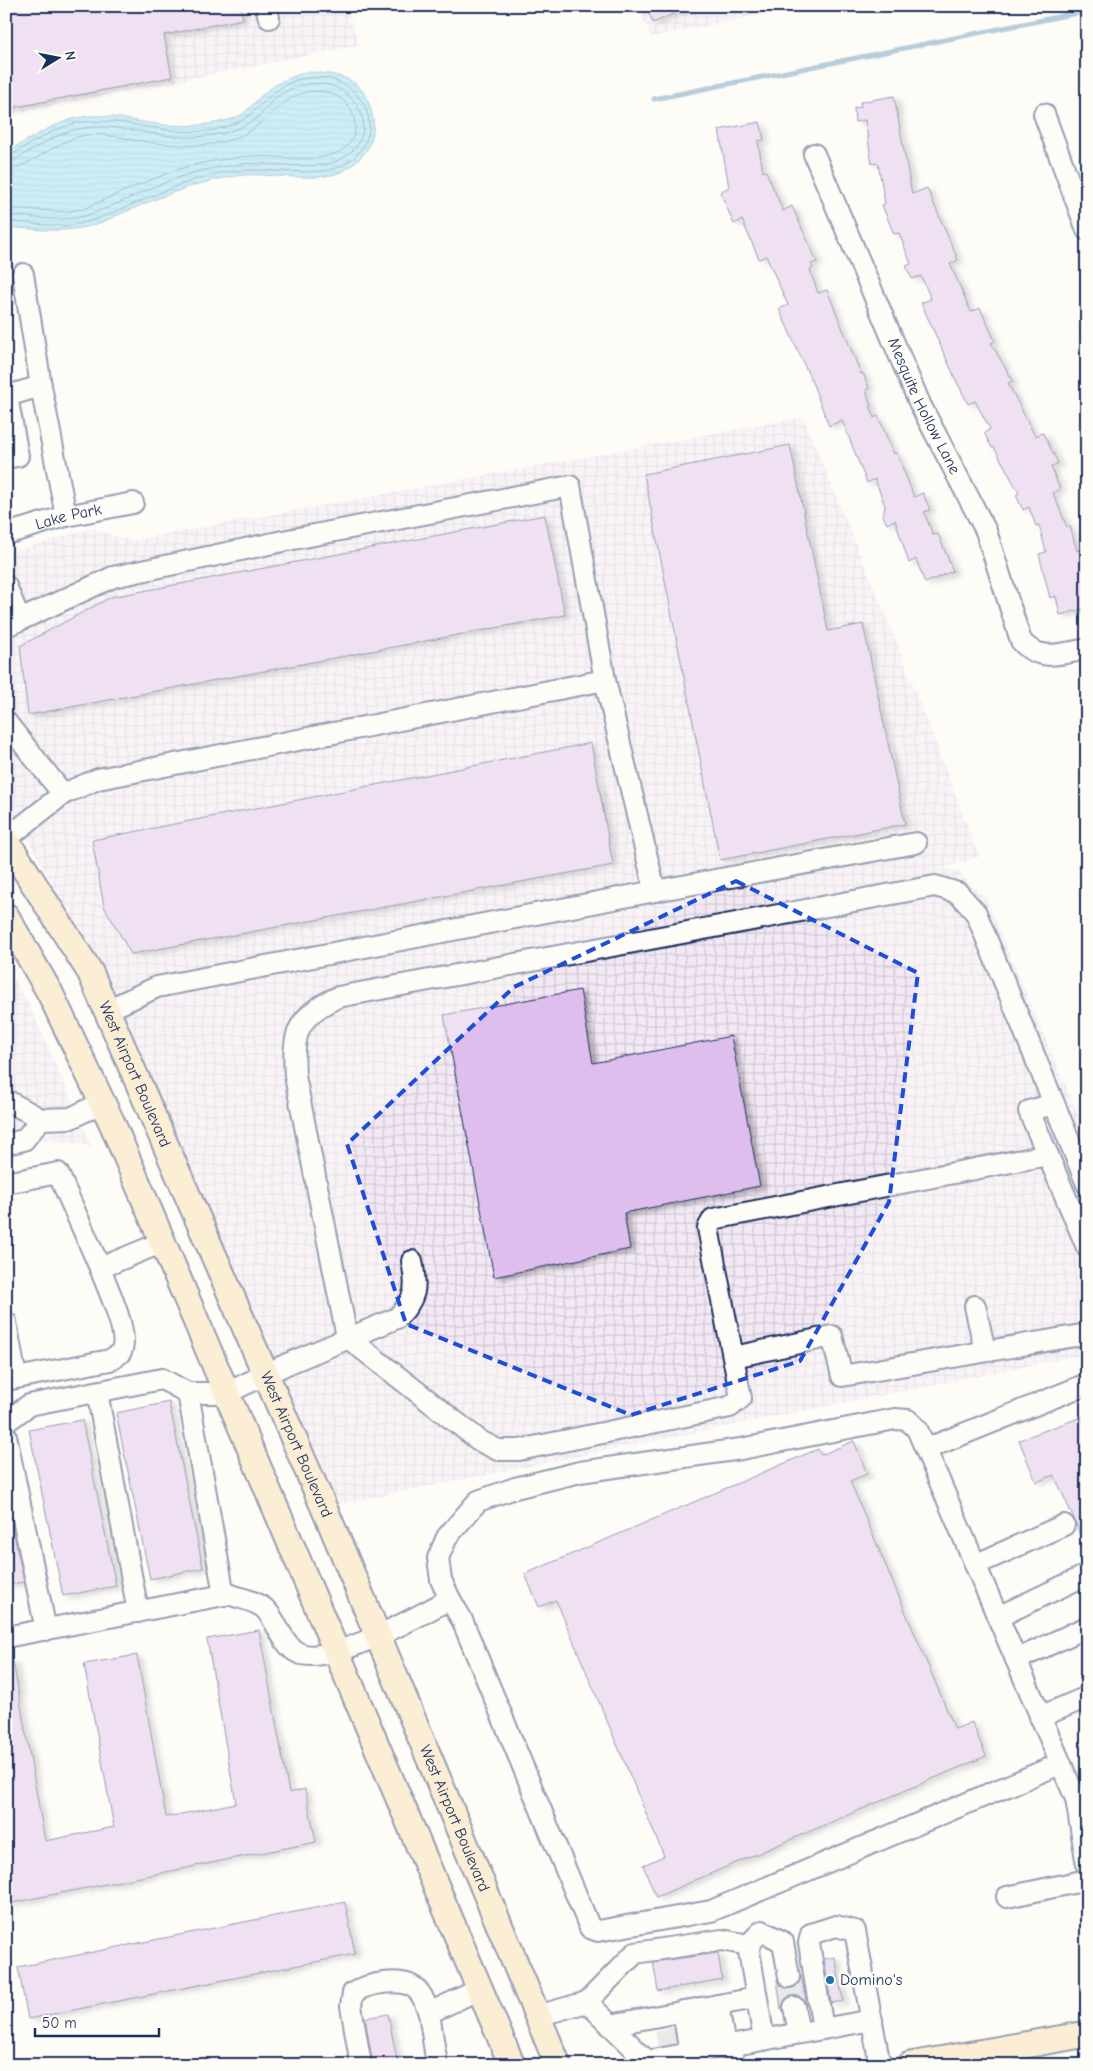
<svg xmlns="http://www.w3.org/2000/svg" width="1093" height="2071" viewBox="0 0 1093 2071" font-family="'Comic Neue',sans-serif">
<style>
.industrial{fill:url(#industrial-grid)}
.water{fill:url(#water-rules);stroke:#6297b7}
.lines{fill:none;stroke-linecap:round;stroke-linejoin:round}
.shore{stroke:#4a7599;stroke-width:1}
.stream{stroke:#6297b7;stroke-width:5}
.building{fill:#ddbeec;stroke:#1b2f5e;filter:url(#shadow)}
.minor-tunnel{stroke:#d0d3d8;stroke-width:20;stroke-dasharray:20 10;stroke-linecap:butt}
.minor-casing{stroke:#1b2f5e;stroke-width:24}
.major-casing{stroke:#1b2f5e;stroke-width:29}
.minor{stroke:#fdfcf7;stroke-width:20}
.major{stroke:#f8deab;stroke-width:25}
.marked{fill:none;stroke:#1d4ed8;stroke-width:4;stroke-dasharray:10 6;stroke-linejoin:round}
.poi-dot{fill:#1f6fb2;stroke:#fdfcf7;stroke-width:2}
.labels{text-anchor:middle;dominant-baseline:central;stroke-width:5;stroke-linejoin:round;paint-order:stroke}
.street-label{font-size:16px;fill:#1b2f5e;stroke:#fdfcf7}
.poi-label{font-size:16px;fill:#1b2f5e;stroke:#fdfcf7;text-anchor:start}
</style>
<defs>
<pattern id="industrial-grid" width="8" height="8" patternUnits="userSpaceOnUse" patternTransform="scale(1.25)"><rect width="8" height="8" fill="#f3e9f4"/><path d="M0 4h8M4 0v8" fill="none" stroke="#d0c8d4"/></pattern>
<pattern id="water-rules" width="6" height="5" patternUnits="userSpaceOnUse" patternTransform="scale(1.25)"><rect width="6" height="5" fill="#91ddf2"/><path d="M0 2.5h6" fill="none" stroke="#7cbed2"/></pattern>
<filter id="shadow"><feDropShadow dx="5.5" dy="3" stdDeviation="2.5" flood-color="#0004"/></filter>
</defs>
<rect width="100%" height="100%" fill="#fdfcf7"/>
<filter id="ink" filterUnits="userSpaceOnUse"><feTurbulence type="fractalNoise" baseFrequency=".02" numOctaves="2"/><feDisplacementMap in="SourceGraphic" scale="10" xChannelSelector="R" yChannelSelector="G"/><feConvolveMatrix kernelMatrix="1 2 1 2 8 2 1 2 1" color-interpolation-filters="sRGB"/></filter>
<g filter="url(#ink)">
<path class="industrial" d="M6,6H346L359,45L6,115Z
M638,6H803L651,37Z
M803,417L895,638L979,857L942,868L958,872L986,899L1087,1136V1354L335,1505L125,1021L90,952L31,845L6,815V554L92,528L116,537L134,540Z
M6,966L30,1007L92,1146L6,1135Z"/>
<path class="water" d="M308,72C327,73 355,75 365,95C380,125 376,151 345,170C321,184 272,173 244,175C204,179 168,194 132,209C117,215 101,224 86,227C60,233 32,229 6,227V152C31,139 53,122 82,117C104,113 128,120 149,123C176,127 202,127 228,120C248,116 253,101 267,91C279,81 293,76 308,72Z"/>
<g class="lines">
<path class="shore" d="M6,156C14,155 21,149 28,145C45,135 64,124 84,122C133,116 184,145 234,124C263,112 271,82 308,78C364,71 394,137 343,165C322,177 271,169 246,170C188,173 141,205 87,222C62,230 33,222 6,222
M6,162L13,161C35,148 58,132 84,128C122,122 164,142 206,136C225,134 241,129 257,118C264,113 267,105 273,100C282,92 296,86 308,84C358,77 386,137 339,160C316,172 269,161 241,164C222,167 198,170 180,177C147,188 117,206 85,216C60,223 32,216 6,216
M6,170C27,169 58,140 85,135C101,133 118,137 134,140C167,145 207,150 238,137C270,124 286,85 325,92C358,98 368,142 334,154C305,164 270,153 240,157C220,160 196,163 177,170C145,181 114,196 83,209L66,212L6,208"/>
<path class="stream" d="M654,99L1087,11"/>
</g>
<path class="building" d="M28,6H240L243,19L164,35L172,77L6,109V11Z
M646,6H691L653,23Z
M894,96L912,194L927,188L958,260L950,264L971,312L980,308L995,341L991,343L1013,381L1008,383L1035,436L1043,433L1058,463L1051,467L1060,489L1053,493L1067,527L1070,526L1077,551L1082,550L1087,567V608L1060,615L1056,596L1050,598L1039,554L1046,552L1039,525L1036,526L1029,507L1023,510L1016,495L1019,493L994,447L992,448L984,433L990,429L975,401L968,404L956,380L921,303L931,299L921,276L912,279L906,266L911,264L899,233L894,234L882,205L885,204L878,163L872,164L865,120L855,122L854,108L861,107L860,102Z
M760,122L764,140L758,141L763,172L766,171L783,211L792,206L817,262L811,264L813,268L810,270L818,293L827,290L861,374L863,373L869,388L866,390L874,418L878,416L894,454L897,453L914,497L923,493L930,510L924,512L933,535L938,534L953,571L925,583L916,559L909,563L895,520L887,524L883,516L885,506L875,479L867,483L842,420L829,426L812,382L779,309L788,305L766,256L759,259L742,220L734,224L720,192L729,187L719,130Z
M790,445L828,631L863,624L905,824L720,860L644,474Z
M545,515L565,615L28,715L20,646L111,597Z
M591,743L613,865L131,954L104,906L92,840Z
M580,990L593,1063L731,1036L760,1186L624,1213L630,1249L494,1277L444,1015Z
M169,1402L203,1568L150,1579L116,1413Z
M1087,1415V1553H1086L1075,1521L1054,1475L1036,1482L1019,1440Z
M82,1420L116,1586L63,1596L29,1430Z
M854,1441L867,1474L850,1481L955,1729L972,1722L986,1756L656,1897L643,1865L664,1856L556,1600L539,1607L525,1574L818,1449L821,1455Z
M6,1515H10L24,1582L6,1585Z
M259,1630L289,1793L305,1789L316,1842L6,1904V1662L13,1661L45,1841L114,1827L84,1664L137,1655L166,1817L236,1803L207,1639Z
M345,1902L355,1954L28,2019L18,1967Z
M718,1953L722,1979L658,1991L653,1962Z
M835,1957L843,2001L831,2003L824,1959Z
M801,1975L807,2006L803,1999L792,1995L786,1998L781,2009L777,1979L784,1988L791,1989L797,1986Z
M388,2014L398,2065H373L365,2018Z"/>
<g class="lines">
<path class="minor-tunnel" d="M789,1977L794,2007
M665,2029L668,2046"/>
<g class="minor-casing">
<g id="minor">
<path d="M266,6L269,18"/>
<path d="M1044,114L1087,230"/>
<path id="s1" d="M814,154L920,404L986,531L1021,641C1040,663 1062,653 1087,649"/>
<path d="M23,274L41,386L66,516"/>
<path d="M6,458L18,456L7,396L41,386"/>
<path id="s2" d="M6,534L66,516L133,503"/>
<path d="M6,586L20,620L6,626"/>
<path d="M20,620L113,577L283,541L570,486L605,680"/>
<path d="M6,722L63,794"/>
<path d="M6,839L63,794L98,779L605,680L655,891"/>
<path d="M107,1010L157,987L655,891L916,843"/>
<path d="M6,1100L41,1119L71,1118L103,1102"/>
<path d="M1053,1104L1029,1111L1087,1247"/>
<path d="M6,1144L24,1140L41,1119"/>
<path d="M1048,1155L713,1219L708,1228L741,1398L730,1407L519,1450H498L480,1441L347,1337L295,1076C292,1033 297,1016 338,997L935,886L958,893L976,913L1087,1184"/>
<path d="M6,1183L58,1173L100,1268"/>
<path d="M975,1306L985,1351"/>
<path d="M6,1322L16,1378"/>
<path d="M734,1357L832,1336L842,1376L1087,1334"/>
<path d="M6,1380L110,1360C113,1358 118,1355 120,1353C132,1338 106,1285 100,1268L163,1242"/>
<path d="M97,1392L138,1612"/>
<path d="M188,1393L224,1595"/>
<path d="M6,1422L29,1405L162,1379L188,1393H227L287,1364L397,1318C417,1298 417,1287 412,1261"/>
<path d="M6,1436L46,1630"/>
<path d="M926,1449L1087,1384"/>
<path d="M975,1565L1064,1525"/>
<path d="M450,1599L462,1620L590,1928L598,1931L711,1911L1060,1764"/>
<path d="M998,1617L1084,1576"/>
<path d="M6,1637L229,1594C239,1598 252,1600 261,1606C274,1613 281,1642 295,1651C323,1671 422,1614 450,1599L441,1580L438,1558L447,1537L478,1501L515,1488L580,1472L741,1449L895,1419L908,1420L917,1429L1076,1799L1087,1865"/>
<path d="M1016,1660L1087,1627"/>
<path d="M1040,1717L1087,1697"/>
<path d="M1007,1897L1087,1880"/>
<path d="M748,1945L764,2040"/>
<path d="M748,1945L762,1931L783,1942L789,1977"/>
<path d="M587,2002L635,1953L722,1940L748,1945"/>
<path d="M718,2005L725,2047"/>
<path d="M794,2007L799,2033"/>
<path d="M700,2008L707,2050"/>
<path d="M683,2011L690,2054"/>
<path d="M537,2016L587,2002L647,2061L872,2020"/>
<path d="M610,2025L756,1998"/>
<path d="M823,2029L809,1943L811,1934L836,1926L855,1931L880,2065"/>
<path d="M730,2046L734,2065"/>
<path d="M361,2065L351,2006L353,1993C368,1983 405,1976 418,1991C424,1997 426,2006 429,2013"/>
<path d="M437,2065L429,2013L480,1989"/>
</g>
</g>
<g class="major-casing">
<g id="major">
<path id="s3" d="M6,840L90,972L331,1524L558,2065"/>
<path d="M6,916L50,993L112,1123L512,2065"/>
<path d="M910,2065L1087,2034"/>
</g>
</g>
<use href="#minor" class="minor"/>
<use href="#major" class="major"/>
</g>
</g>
<path d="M0 0H1093V2071H0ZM736,881L918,973L889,1202L800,1361L631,1415L406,1324L347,1144L514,987Z" fill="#fdfcf7" fill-opacity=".55" fill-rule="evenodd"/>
<path class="marked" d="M736,881L918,973L889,1202L800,1361L631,1415L406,1324L347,1144L514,987Z"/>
<circle class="poi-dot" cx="830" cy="1980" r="5"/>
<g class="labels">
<g class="street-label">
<text stroke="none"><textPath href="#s1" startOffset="275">Mesquite Hollow Lane</textPath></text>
<text stroke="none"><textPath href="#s2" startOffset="65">Lake Park</textPath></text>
<text stroke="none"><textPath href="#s3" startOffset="268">West Airport Boulevard</textPath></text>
<text stroke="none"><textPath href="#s3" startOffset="672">West Airport Boulevard</textPath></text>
<text stroke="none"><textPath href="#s3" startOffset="1078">West Airport Boulevard</textPath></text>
</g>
<g class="poi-label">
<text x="840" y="1980">Domino's</text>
</g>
</g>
<rect width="1093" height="2071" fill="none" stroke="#fdfcf7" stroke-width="25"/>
<rect x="12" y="12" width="1068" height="2046" fill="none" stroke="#1b2f5e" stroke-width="2" filter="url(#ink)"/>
<g transform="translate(58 58) rotate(80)" stroke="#fdfcf7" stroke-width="4" paint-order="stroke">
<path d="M0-4L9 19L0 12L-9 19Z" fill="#1b2f5e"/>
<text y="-8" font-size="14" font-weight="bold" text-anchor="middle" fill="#1b2f5e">N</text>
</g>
<path d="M35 2028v8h124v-8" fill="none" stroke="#1b2f5e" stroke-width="2.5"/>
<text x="42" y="2028" font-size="15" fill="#1b2f5e" stroke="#fdfcf7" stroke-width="4" paint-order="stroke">50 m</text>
</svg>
